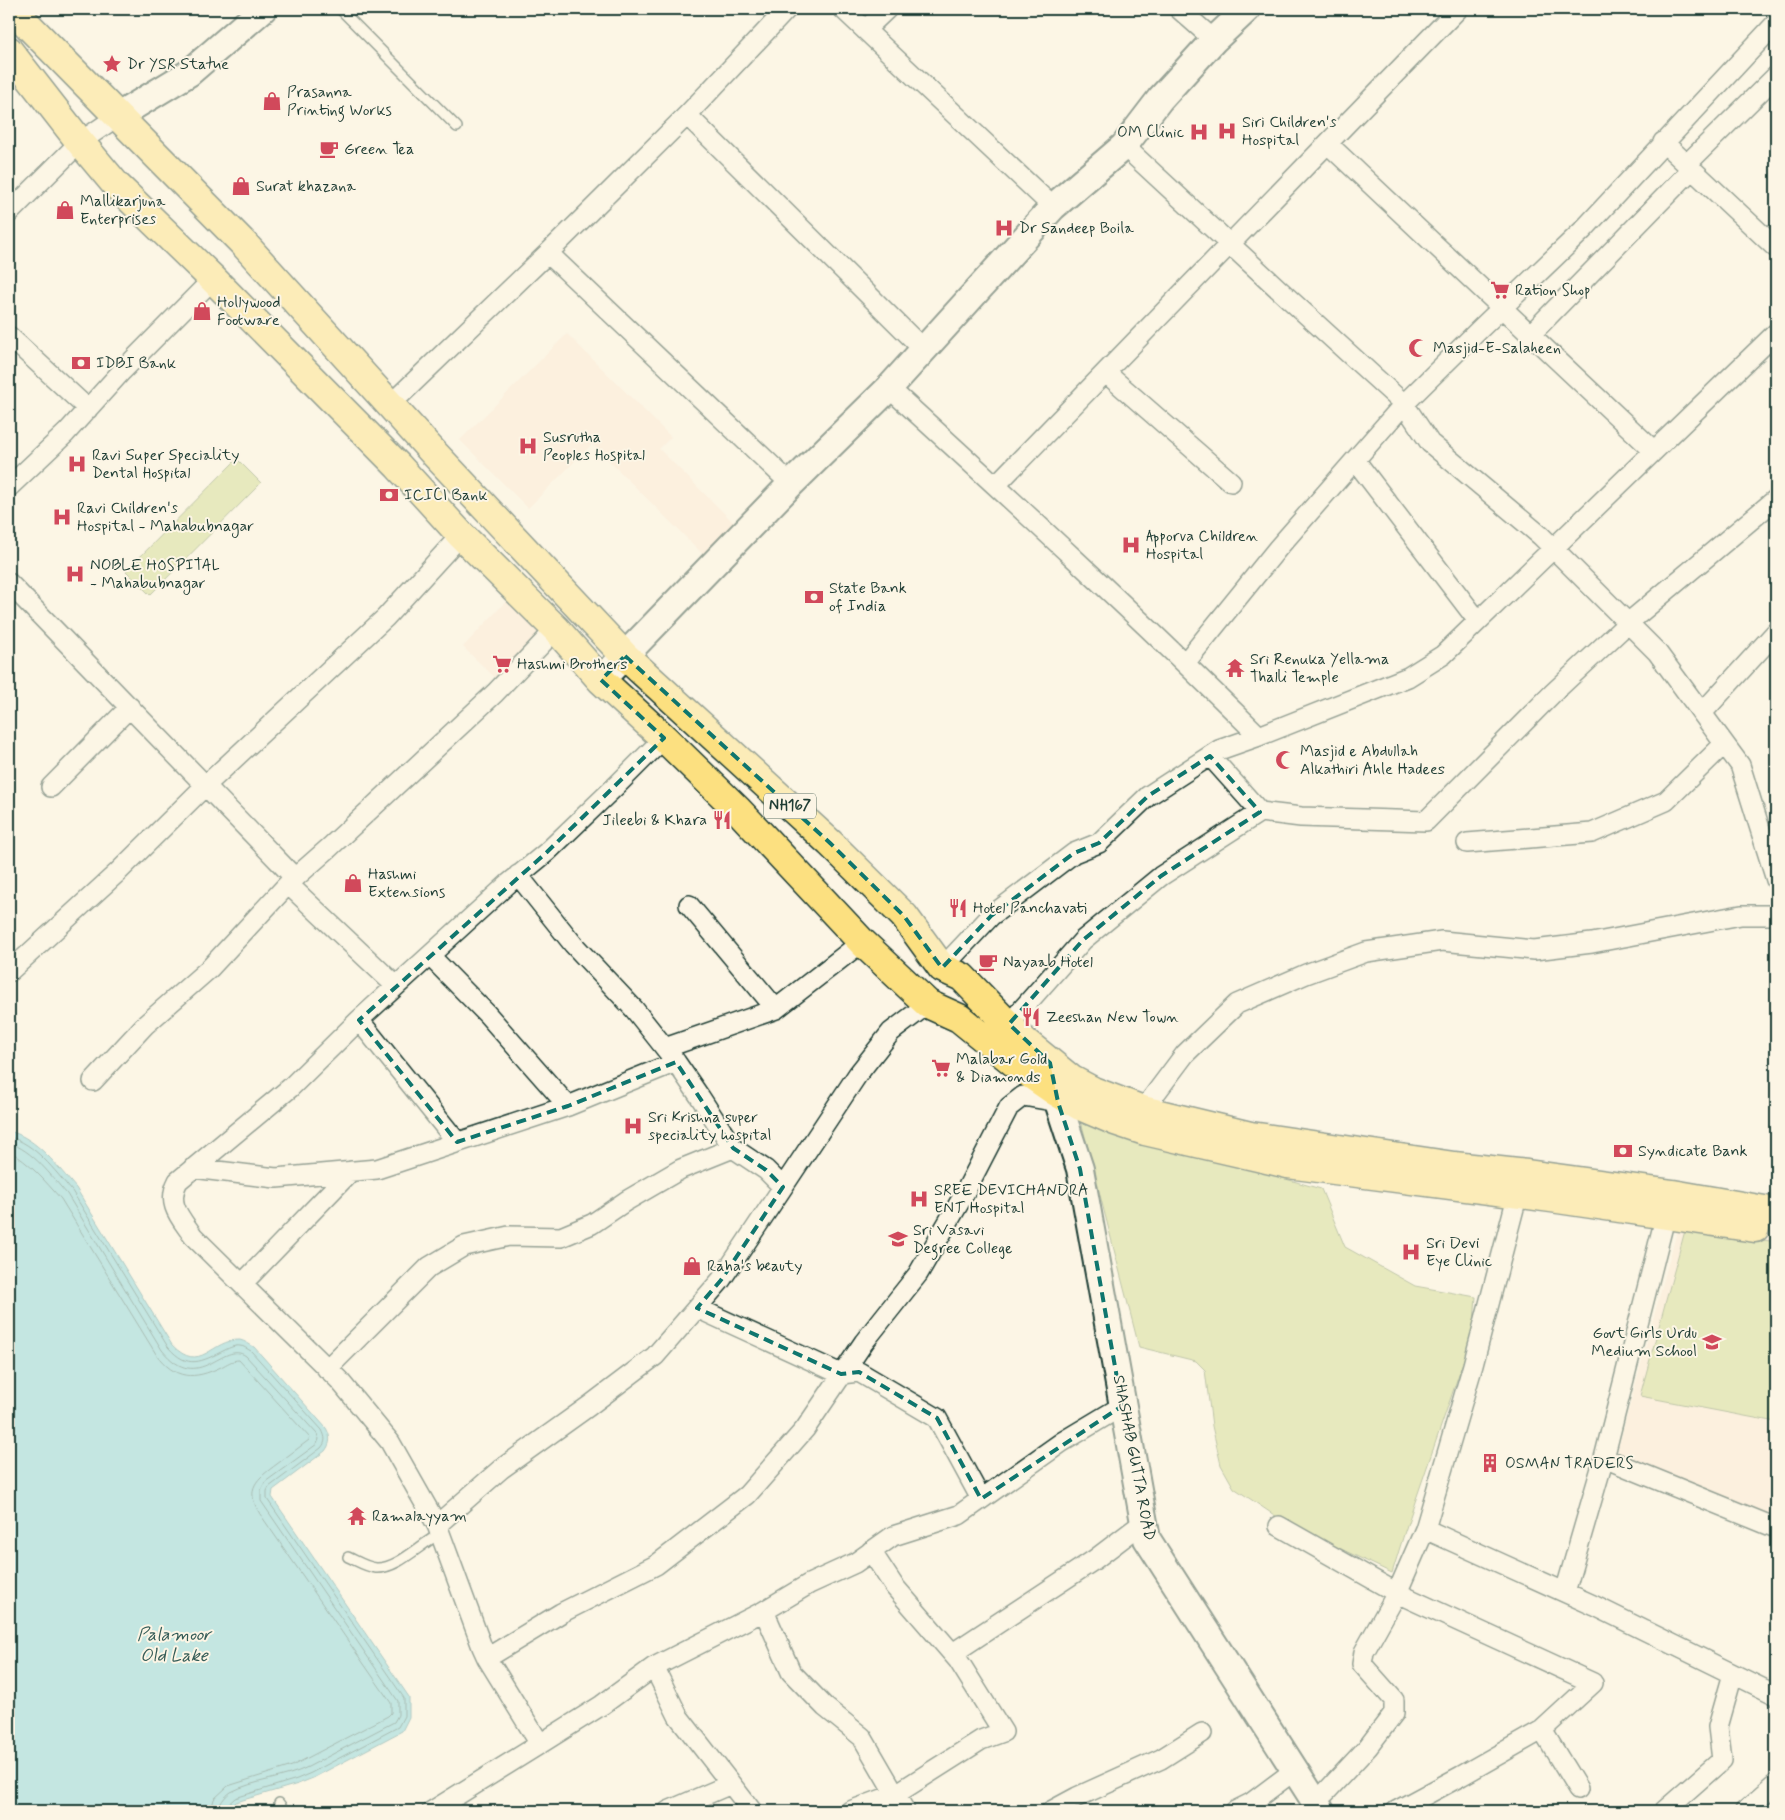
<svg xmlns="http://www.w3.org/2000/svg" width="1785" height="1820" viewBox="0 0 1785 1820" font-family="Mynerve,sans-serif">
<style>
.built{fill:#fce8d4}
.green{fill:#cfda8e;stroke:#778c61}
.water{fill:#81d2dc;stroke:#5a9699}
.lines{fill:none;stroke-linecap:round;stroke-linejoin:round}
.shore{stroke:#467977;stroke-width:1}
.lane-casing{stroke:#1f3d34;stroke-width:12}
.street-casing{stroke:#1f3d34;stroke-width:22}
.secondary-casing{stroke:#1f3d34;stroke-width:30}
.highway-casing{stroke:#1f3d34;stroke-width:31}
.lane{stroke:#fcf5e5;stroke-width:9}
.street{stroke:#fcf5e5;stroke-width:19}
.secondary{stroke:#fcf5e5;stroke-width:26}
.highway{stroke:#fce080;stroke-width:28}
.marked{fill:none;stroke:#0f766e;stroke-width:4;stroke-dasharray:10 6;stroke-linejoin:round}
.labels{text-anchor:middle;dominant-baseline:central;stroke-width:4;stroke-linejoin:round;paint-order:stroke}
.shield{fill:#fcf5e5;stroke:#617469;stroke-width:1}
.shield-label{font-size:15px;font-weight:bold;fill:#1f3d34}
.poi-label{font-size:16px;fill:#1f3d34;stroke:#fcf5e5;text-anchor:start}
.street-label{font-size:16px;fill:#1f3d34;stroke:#fcf5e5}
.water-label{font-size:18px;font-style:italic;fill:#335b56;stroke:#fcf5e5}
</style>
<rect width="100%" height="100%" fill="#fcf5e5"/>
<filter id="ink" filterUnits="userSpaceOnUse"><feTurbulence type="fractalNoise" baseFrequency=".02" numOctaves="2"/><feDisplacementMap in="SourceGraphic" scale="10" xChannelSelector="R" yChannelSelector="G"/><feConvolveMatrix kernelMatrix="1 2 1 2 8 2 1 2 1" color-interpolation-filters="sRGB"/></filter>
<g filter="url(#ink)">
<path class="built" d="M567,334L671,437L659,449L739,528L708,559L592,444L528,508L460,440Z
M514,593L554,630L502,684L463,647Z
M1681,1217L1776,1231V1528L1617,1453Z"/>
<path class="green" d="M237,459L261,483L150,595L126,571Z
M1081,1121L1321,1189L1345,1247L1415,1286L1476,1297L1473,1333L1405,1531L1392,1573L1286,1523L1234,1488L1221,1465L1212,1426L1205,1370L1196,1361L1139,1347Z
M1686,1227L1776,1242V1422L1640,1396Z"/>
<path class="water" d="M9,1131C37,1138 58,1167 76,1188L172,1345C201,1375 211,1339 240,1340C245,1341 250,1345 254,1347L326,1428C331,1437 331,1443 325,1451L273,1490L272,1497L409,1697V1717L402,1731L313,1778L298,1784L236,1802L228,1811H9Z"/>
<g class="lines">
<path class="shore" d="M9,1137C35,1143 55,1171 72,1191L168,1347C188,1370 201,1362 225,1350C229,1348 235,1345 240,1346C244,1346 247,1349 251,1351L322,1430C326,1438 326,1442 321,1448L269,1487L267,1491V1499L404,1698V1716L398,1727L311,1773L297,1779L235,1798L226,1806L225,1811
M9,1143C33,1150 51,1176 67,1194L162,1350C199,1396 223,1339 246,1356L317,1434L319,1439L317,1444L265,1482L261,1490V1501L398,1701V1715L394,1722L308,1767C284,1779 254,1780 231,1792C225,1796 219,1804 218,1811
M9,1151C30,1163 45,1181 61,1199L156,1354C175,1380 194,1380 221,1367C227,1364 232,1360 239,1360L310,1438L309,1440C298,1448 288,1456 277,1464C257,1479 244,1488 260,1514L391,1703V1713L388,1716L292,1766L228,1786L214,1799L211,1811"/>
<g class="lane-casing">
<path id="lane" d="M340,9L457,127
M348,1557C357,1561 366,1567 376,1568C398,1569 421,1543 440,1534
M279,1803L285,1811"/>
</g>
<g class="street-casing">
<path id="street" d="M843,9L1053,207
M1179,9L1214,40
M865,30L887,9
M687,115L924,350
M1663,142L1776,248
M1328,144L1654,451
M1124,146L1287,297L1404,404L1430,443L1541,536L1657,652L1740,765L1776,880
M9,213L80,142L118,116
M548,253L791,484
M1530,335L1689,172L1692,159L1776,76
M9,336L88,409
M1106,373L1231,482
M889,388C1014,502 1139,617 1259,736
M391,404L548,253L687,115L787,9
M1355,460L1478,621
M996,485L1458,9
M9,487L66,433L122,371L213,279
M9,583L295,878
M1185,663L1278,548L1404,404L1481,328L1583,230L1776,23
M1702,713L1776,632
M664,738L619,783L547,852L508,884L359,1020L290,1088L178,1181C166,1204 180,1217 193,1236L339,1380L390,1442L437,1525L482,1647L487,1658L561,1613L656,1565L747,1495L805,1429L864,1342L918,1274L962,1198L1009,1107L1023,1096L1058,1102
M1210,756L1260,812L1301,817L1426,821L1552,694L1628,623L1776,499
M51,787L130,707
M1467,843L1592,833L1666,801L1724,744
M518,875L573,944L634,1009L676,1062
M288,884L396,986
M689,905L776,1009
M430,956L487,1014L568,1106
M942,968L991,916L1074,853L1099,843L1148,796L1219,750L1259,736L1408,677L1443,655L1776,333
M9,972L118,872L206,785L385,618L461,535
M359,1020L457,1142
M1009,1024L1083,940L1161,876L1260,812
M665,1048L776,1009L862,942
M93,1081L145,1025L210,968L288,884L330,847L495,693L556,629
M1143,1110L1185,1054L1237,1004L1306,974L1366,952L1442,941L1534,950L1592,943L1741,915H1776
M193,1168L276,1178L377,1169L568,1106L676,1062L700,1097L733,1148L766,1170L783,1187L858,1074L891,1032L928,1004
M1518,1193L1473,1365L1425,1529L1595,1606L1776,1695
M242,1284L351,1171
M697,1308L841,1374L859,1372L937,1418L981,1499
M327,1369L429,1267L464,1246L509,1236L561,1237L592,1224L626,1201L681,1169L733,1148
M1604,1458L1776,1528
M437,1525L501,1469L589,1406L655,1356L721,1280L783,1187
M1279,1526L1397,1593L1364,1652L1362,1664L1394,1700V1713L1368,1747L1325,1793L1314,1800
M1425,1529L1397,1593L1593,1683L1542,1730
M1565,1592L1604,1458L1666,1214
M764,1611L809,1584L855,1563L893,1536L959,1515L1062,1442L1122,1406
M953,1653L1094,1560L1144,1522
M487,1658L540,1744L602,1705L654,1667L764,1611L791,1672L825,1707L862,1737L905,1811
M654,1667L678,1716L752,1811
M432,1811L540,1744
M668,1811L731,1784
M850,1811L896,1794L981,1740L1003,1732L958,1660L894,1586L871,1551
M1051,1811L1077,1797L1161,1759L1202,1733
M1235,1811L1251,1803L1295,1770
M1396,1811L1461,1776L1542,1730L1578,1789
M1664,1811L1722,1760L1718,1727L1733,1674
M1745,1811L1776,1784"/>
</g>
<g class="secondary-casing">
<path id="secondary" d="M118,116L189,73L263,9
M601,680L791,484L889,388L1053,207L1124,146L1160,99L1214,40L1247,9
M1053,1076L1058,1102L1080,1169L1147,1539L1321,1811"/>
</g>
<g class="highway-casing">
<path id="highway" d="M12,9L244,244L432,451L625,656L830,843L904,916L942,968L962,977L1024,1041L1072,1080L1093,1091L1143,1110L1251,1136L1454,1166L1527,1174L1673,1194L1776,1212
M9,51L80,142L116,185L213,279L398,466L461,535L556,629L601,680L664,738L738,810L862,942L928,1004L959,1018L1017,1065L1056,1092L1080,1106L1115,1121L1145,1131L1288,1164L1551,1198L1755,1228"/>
</g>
<use href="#lane" class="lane"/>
<use href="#street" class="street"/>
<use href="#secondary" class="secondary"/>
<use href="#highway" class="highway"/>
</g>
</g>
<path d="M0 0H1785V1820H0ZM625,656L830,843L904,916L942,968L991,916L1074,853L1099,843L1148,796L1210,756L1260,812L1161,876L1083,940L1009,1024L1050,1063L1058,1102L1080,1169L1122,1406L981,1499L937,1418L859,1372L841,1374L697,1308L721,1280L783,1187L766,1170L733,1148L676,1062L568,1106L457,1142L359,1020L547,852L664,738L601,680Z" fill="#fcf5e5" fill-opacity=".55" fill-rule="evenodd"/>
<path class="marked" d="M625,656L830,843L904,916L942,968L991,916L1074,853L1099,843L1148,796L1210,756L1260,812L1161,876L1083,940L1009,1024L1050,1063L1058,1102L1080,1169L1122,1406L981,1499L937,1418L859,1372L841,1374L697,1308L721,1280L783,1187L766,1170L733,1148L676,1062L568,1106L457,1142L359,1020L547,852L664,738L601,680Z"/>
<defs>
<g id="sight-bare" transform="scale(1.5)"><path d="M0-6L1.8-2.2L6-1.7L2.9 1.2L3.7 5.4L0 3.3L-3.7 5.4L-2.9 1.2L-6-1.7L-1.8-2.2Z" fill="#d1495b" stroke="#fcf5e5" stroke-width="2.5" paint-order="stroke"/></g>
<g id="shop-bare" transform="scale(1.5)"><path d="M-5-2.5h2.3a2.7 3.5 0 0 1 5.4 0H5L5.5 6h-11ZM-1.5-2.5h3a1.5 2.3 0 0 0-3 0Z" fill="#d1495b" stroke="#fcf5e5" stroke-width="2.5" paint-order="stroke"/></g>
<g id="hospital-bare" transform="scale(1.5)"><path d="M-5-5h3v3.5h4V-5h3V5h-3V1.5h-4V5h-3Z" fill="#d1495b" stroke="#fcf5e5" stroke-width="2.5" paint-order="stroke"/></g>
<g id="cafe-bare" transform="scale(1.5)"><path d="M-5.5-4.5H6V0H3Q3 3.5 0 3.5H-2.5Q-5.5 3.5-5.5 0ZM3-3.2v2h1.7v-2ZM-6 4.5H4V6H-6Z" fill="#d1495b" stroke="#fcf5e5" stroke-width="2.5" paint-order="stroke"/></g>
<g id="supermarket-bare" transform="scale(1.5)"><path d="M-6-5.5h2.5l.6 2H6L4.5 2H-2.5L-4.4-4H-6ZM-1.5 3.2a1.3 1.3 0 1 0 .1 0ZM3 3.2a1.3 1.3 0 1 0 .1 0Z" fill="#d1495b" stroke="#fcf5e5" stroke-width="2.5" paint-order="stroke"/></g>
<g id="mosque-bare" transform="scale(1.5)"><path d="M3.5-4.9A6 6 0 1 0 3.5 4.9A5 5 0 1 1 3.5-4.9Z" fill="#d1495b" stroke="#fcf5e5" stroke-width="2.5" paint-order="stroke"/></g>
<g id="bank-bare" transform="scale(1.5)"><path d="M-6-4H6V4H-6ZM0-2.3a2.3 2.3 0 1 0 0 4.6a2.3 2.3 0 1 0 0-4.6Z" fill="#d1495b" stroke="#fcf5e5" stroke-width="2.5" paint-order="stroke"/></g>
<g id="temple-bare" transform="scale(1.5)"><path d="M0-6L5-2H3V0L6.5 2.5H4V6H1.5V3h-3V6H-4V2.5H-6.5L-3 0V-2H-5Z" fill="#d1495b" stroke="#fcf5e5" stroke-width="2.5" paint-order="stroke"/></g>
<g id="restaurant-bare" transform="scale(1.5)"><path d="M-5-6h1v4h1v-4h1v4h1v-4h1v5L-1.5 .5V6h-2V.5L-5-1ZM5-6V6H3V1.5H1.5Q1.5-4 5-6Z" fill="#d1495b" stroke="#fcf5e5" stroke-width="2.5" paint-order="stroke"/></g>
<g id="university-bare" transform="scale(1.5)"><path d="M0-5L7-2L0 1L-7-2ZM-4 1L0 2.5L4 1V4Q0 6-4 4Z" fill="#d1495b" stroke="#fcf5e5" stroke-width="2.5" paint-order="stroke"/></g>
<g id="school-bare" transform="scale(1.5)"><path d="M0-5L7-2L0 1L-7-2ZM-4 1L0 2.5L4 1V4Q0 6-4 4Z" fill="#d1495b" stroke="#fcf5e5" stroke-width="2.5" paint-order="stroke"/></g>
<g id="building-bare" transform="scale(1.5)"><path d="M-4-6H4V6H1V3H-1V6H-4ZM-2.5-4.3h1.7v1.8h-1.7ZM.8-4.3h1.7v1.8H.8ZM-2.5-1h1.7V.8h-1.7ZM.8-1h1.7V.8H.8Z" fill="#d1495b" stroke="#fcf5e5" stroke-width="2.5" paint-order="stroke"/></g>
</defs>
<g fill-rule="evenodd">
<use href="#sight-bare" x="112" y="64"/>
<use href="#shop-bare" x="272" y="101"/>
<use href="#hospital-bare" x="1227" y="131"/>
<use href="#hospital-bare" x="1199" y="132"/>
<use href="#cafe-bare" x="329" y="149"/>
<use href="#shop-bare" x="241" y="186"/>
<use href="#shop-bare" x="65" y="210"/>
<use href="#hospital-bare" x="1004" y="228"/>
<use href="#supermarket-bare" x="1500" y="290"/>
<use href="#shop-bare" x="202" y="311"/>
<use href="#mosque-bare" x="1418" y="348"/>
<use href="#bank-bare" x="81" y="363"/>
<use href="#hospital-bare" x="528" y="446"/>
<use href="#hospital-bare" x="77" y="464"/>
<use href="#bank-bare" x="389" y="495"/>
<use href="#hospital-bare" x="62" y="517"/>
<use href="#hospital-bare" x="1131" y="545"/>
<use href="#hospital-bare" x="75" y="574"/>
<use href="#bank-bare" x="814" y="597"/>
<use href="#supermarket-bare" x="502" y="664"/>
<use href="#temple-bare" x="1235" y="668"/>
<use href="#mosque-bare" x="1285" y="760"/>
<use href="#restaurant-bare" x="722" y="820"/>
<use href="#shop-bare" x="353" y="883"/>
<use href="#restaurant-bare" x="958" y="908"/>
<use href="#cafe-bare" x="988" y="962"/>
<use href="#restaurant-bare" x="1031" y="1017"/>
<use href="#supermarket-bare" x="941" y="1068"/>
<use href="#hospital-bare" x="633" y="1126"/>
<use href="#bank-bare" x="1623" y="1151"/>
<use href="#hospital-bare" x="919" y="1199"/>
<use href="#university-bare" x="898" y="1239"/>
<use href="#hospital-bare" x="1411" y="1252"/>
<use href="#shop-bare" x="692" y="1266"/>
<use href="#school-bare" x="1712" y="1342"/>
<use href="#building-bare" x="1490" y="1463"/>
<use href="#temple-bare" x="357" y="1516"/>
</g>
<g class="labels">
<rect class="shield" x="764" y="793.5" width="52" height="25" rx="4"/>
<g class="shield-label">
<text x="790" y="806">NH167</text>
</g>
<g class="poi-label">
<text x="127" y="64">Dr YSR Statue</text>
<text x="287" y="92">Prasanna<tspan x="287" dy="18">Printing Works</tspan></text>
<text x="1242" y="122">Siri Children's<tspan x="1242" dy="18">Hospital</tspan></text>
<text x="1184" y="132" text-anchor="end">OM Clinic</text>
<text x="344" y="149">Green Tea</text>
<text x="256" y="186">Surat khazana</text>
<text x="80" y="201">Mallikarjuna<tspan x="80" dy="18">Enterprises</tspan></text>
<text x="1019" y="228">Dr Sandeep Boila</text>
<text x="1515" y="290">Ration Shop</text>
<text x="217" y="302">Hollywood<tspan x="217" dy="18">Footware</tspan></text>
<text x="1433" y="348">Masjid-E-Salaheen</text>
<text x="96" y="363">IDBI Bank</text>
<text x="543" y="437">Susrutha<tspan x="543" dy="18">Peoples Hospital</tspan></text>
<text x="92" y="455">Ravi Super Speciality<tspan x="92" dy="18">Dental Hospital</tspan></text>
<text x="404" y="495">ICICI Bank</text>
<text x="77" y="508">Ravi Children's<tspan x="77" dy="18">Hospital - Mahabubnagar</tspan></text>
<text x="1146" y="536">Apporva Children<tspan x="1146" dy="18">Hospital</tspan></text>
<text x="90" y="565">NOBLE HOSPITAL<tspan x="90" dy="18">- Mahabubnagar</tspan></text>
<text x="829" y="588">State Bank<tspan x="829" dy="18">of India</tspan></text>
<text x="1250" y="659">Sri Renuka Yellama<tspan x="1250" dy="18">Thalli Temple</tspan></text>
<text x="517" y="664">Hashmi Brothers</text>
<text x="1300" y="751">Masjid e Abdullah<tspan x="1300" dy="18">Alkathiri Ahle Hadees</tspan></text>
<text x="707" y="820" text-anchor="end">Jileebi &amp; Khara</text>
<text x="368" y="874">Hashmi<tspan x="368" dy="18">Extensions</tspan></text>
<text x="973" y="908">Hotel Panchavati</text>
<text x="1003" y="962">Nayaab Hotel</text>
<text x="1046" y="1017">Zeeshan New Town</text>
<text x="956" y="1059">Malabar Gold<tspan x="956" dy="18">&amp; Diamonds</tspan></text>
<text x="648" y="1117">Sri Krishna super<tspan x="648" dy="18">speciality hospital</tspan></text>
<text x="1638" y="1151">Syndicate Bank</text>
<text x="934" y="1190">SREE DEVICHANDRA<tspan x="934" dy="18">ENT Hospital</tspan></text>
<text x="913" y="1230">Sri Vasavi<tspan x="913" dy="18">Degree College</tspan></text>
<text x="1426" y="1243">Sri Devi<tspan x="1426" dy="18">Eye Clinic</tspan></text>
<text x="707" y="1266">Raha's beauty</text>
<text x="1697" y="1333" text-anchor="end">Govt Girls Urdu<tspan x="1697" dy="18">Medium School</tspan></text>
<text x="1505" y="1463">OSMAN TRADERS</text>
<text x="372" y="1516">Ramalayyam</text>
</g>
<g class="street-label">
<text transform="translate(1134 1458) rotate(79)">SHASHAB GUTTA ROAD</text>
</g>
<g class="water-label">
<text x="174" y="1635">Palamoor<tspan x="174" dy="21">Old Lake</tspan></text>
</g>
</g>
<rect width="1785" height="1820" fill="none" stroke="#fcf5e5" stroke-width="30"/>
<rect x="15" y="15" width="1755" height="1790" fill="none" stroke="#1f3d34" stroke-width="2" filter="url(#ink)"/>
</svg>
